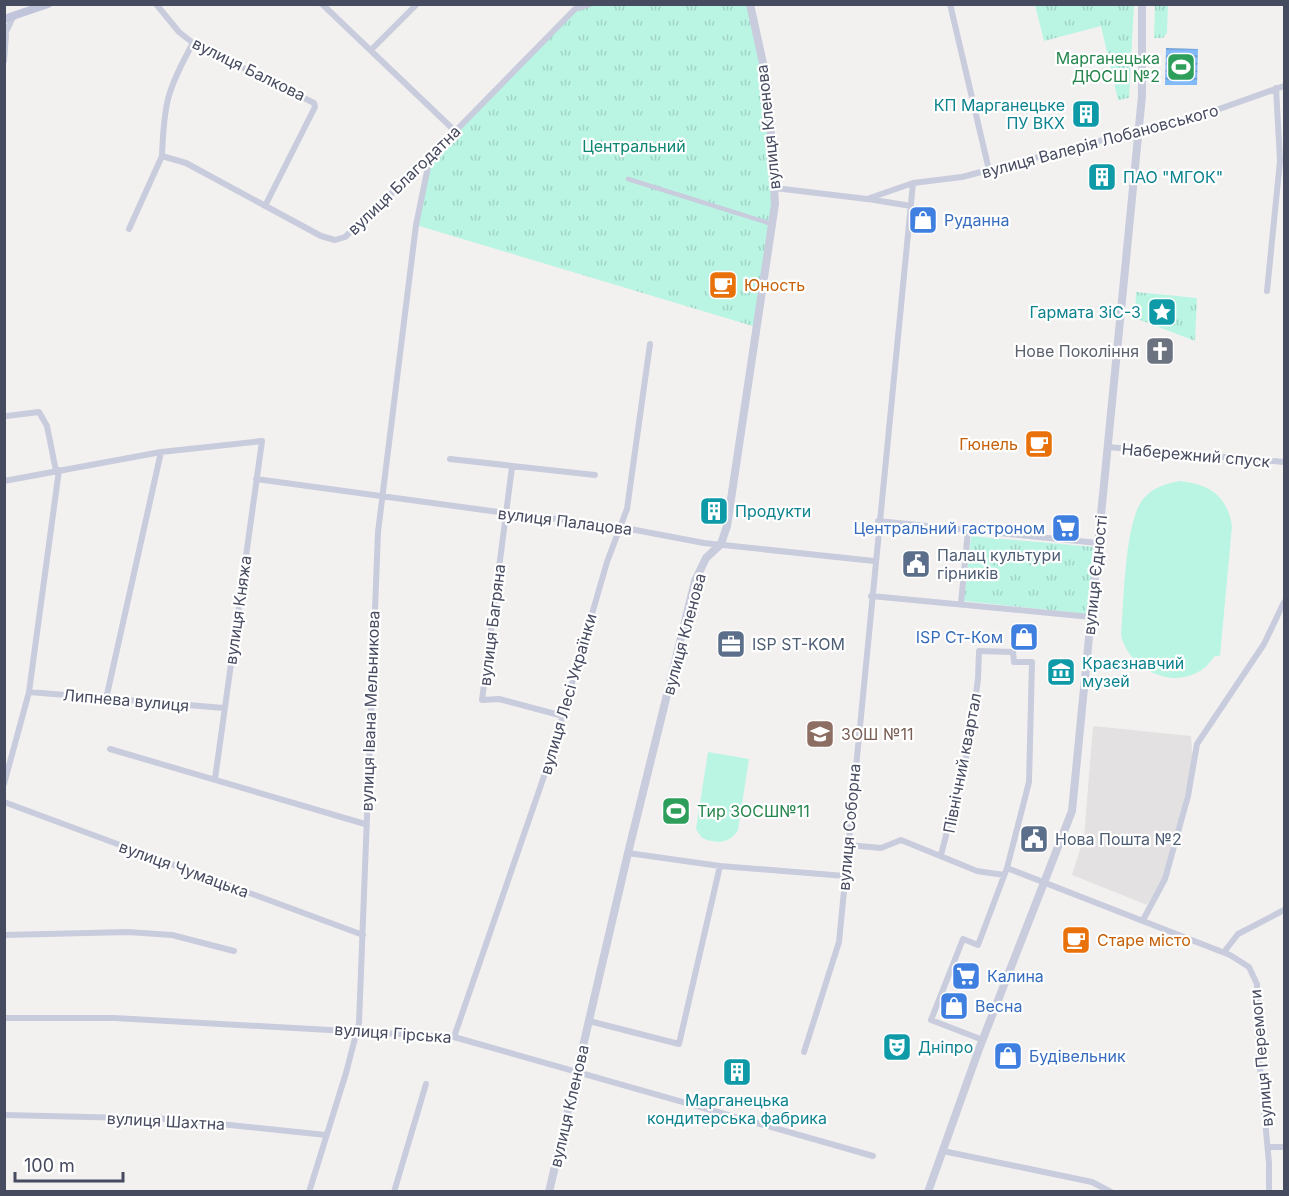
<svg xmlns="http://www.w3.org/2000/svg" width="1289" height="1196" viewBox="0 0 1289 1196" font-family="Inter,sans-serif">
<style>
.education{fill:#e4e1e2}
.grass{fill:url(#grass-tufts)}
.garden{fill:#baf5e4}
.water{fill:url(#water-rules)}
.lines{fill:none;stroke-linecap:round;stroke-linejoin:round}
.pedestrian{stroke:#c8ccdc;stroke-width:4.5}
.minor{stroke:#c8ccdc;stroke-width:6}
.tertiary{stroke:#c8ccdc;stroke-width:8}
.secondary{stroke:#c1c5db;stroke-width:8}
.labels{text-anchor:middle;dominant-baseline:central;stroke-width:4.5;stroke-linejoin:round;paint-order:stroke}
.leisure-label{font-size:16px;fill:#27864d;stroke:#fff;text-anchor:end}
.street-label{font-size:16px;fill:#464b60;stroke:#fff}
.culture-label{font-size:16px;fill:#0d838f;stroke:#fff;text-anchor:start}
.park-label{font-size:16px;fill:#0c8671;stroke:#fff}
.shop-label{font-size:16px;fill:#366cbe;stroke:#fff;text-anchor:start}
.food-label{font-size:16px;fill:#c56008;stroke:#fff;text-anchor:start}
.worship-label{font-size:16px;fill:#5b616d;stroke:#fff;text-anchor:end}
.service-label{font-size:16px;fill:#4e5e75;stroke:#fff;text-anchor:start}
.education-label{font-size:16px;fill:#785e54;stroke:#fff;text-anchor:start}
</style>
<defs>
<pattern id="grass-tufts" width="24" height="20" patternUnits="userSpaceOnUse" patternTransform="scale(1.5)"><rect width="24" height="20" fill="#baf5e4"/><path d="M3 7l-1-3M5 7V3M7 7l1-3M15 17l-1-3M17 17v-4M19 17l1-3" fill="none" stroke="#a1d4c6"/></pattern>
<pattern id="water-rules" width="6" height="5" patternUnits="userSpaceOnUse" patternTransform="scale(1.5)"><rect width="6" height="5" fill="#82b9f7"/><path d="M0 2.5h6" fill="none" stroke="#6c98cb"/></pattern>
</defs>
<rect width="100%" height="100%" fill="#f3f1f0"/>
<path class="education" d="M1093,726L1191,736L1193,763L1165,874L1147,905L1072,875L1084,837Z"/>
<path class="grass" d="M590,4L750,5L768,86L775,204L756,327L416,225L430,157L575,9Z
M1035,5H1134L1129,98L1118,100L1101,26L1044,41Z
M1155,5H1168L1167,33L1163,38H1154Z
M1136,292L1197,298L1195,341L1135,318Z
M971,536L1095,547L1088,614L964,601Z"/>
<path class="garden" d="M1179,481C1209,484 1227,495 1232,526L1220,656H1215C1210,662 1205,669 1198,672C1168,689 1128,667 1121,635C1124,604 1124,515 1146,496C1156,486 1166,484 1179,481Z
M708,752L749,759L738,830C730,844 715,844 702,838L696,829Z"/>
<path class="water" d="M1166,48L1198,49L1197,85H1165Z"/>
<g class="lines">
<path class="pedestrian" d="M628,179L772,224"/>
<path class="minor" d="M156,4L179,32L193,43L314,103L315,107L265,206
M322,4L455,131
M950,4L989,170
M4,36L13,17
M371,50L417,4
M4,61L6,35
M162,156C164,103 167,90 193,43
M775,188L867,199L913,183L962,177L1138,131L1177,124L1284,86
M868,199L911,206
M129,229L162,156L186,163L321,236L335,240L345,237L430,157L575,9L590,4
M1267,291L1280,161L1276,88
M7,416L39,412L47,426L56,471
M1108,447L1284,462
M450,459L595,475
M512,467L482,700L499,699L563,716
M256,479L506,513L609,525L704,543L874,561
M4,481L161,452L262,441L215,779
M878,521L1098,543
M871,596L1091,617
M961,603L968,531
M29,692L224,708
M106,699L161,452
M110,749L365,824
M4,784L29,692L59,470
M4,802L363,935
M848,845L881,848L901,840L977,871L1004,875
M628,853L720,866L845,876
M941,855L969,746L978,679L979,651L1013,652L1014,662H1032L1029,782L1007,868
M1143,920L1165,879L1188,796L1197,744L1264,644L1284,602
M4,935L128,932L172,935L234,951
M1224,952L1238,934L1284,910
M4,1018H114L454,1037L873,1156
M589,1021L679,1044L720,866
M454,1037L551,756L607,562L627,509L650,344
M983,1040L931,1020L963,939L978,945L1007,868L1230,955L1249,967L1257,984L1259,1056L1269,1163V1192
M804,1052L839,942L913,183
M4,1115L173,1119L326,1135
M1268,1147H1284
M943,1151L1092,1182L1111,1192
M309,1192L346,1073L359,1023L378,532L416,225L430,157
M394,1192L426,1084"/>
<path class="tertiary" d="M549,1192L628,853L695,581L706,558L721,544L727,526L775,204L768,86L750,4
M928,1192L979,1049L1072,811L1142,96V4"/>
<path class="secondary" d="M4,19L48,4"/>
</g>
<defs>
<g id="stadium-square" transform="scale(1.5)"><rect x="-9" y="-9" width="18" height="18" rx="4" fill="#2e9e5b" stroke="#fff"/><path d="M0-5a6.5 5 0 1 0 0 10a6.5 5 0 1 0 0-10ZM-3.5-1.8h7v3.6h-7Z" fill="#fff"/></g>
<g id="building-square" transform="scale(1.5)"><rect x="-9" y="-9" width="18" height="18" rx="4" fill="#0f9aa8" stroke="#fff"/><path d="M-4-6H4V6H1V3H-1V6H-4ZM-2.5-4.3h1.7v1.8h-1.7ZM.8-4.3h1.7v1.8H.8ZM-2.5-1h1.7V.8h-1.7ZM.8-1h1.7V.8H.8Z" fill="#fff"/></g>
<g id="shop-square" transform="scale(1.5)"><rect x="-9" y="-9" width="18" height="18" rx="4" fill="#3f7fe0" stroke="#fff"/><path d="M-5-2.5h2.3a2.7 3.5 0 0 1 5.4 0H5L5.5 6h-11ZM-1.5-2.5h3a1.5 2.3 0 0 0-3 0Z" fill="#fff"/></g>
<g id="cafe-square" transform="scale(1.5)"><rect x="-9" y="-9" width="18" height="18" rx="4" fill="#e8710a" stroke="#fff"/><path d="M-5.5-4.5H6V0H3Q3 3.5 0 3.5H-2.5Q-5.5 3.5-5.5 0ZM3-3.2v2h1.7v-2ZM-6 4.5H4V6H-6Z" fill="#fff"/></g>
<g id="sight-square" transform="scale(1.5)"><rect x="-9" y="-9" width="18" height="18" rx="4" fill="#0f9aa8" stroke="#fff"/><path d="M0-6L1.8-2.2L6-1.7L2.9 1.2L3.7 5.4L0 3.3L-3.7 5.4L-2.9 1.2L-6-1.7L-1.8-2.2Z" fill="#fff"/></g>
<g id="church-square" transform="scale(1.5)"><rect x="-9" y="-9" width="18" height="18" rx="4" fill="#6b7280" stroke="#fff"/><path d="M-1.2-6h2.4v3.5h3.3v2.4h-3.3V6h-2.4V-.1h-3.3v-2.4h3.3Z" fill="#fff"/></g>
<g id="supermarket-square" transform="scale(1.5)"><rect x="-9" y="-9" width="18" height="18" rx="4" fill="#3f7fe0" stroke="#fff"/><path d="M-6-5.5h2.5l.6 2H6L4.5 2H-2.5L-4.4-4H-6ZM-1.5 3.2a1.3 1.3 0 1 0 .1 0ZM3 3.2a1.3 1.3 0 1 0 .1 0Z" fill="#fff"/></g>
<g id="civic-square" transform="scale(1.5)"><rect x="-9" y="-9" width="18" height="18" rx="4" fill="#5c6f8a" stroke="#fff"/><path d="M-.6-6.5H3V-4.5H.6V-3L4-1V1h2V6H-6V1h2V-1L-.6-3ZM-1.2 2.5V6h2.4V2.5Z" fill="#fff"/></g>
<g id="office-square" transform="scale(1.5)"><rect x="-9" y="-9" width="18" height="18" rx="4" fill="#5c6f8a" stroke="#fff"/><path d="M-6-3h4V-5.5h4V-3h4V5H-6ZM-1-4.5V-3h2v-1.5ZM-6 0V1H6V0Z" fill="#fff"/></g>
<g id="museum-square" transform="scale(1.5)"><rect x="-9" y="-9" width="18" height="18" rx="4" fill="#0f9aa8" stroke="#fff"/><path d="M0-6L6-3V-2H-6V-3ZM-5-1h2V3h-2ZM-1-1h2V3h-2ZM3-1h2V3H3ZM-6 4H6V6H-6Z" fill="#fff"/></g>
<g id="school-square" transform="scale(1.5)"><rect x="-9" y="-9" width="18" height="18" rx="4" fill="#8d6e63" stroke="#fff"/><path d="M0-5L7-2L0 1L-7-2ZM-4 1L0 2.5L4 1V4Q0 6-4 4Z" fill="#fff"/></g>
<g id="theatre-square" transform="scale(1.5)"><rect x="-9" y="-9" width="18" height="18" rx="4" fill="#0f9aa8" stroke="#fff"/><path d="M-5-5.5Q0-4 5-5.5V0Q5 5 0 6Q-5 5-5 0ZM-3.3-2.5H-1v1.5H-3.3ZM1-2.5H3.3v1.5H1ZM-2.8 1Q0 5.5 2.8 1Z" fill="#fff"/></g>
</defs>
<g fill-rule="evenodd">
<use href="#stadium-square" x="1181" y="67"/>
<use href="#building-square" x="1086" y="114"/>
<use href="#building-square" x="1102" y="177"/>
<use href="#shop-square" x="923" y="220"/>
<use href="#cafe-square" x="723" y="285"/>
<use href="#sight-square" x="1162" y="312"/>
<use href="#church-square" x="1160" y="351"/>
<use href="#cafe-square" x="1039" y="444"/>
<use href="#building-square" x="714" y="511"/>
<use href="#supermarket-square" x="1066" y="528"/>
<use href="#civic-square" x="916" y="564"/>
<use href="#shop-square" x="1024" y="637"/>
<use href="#office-square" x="731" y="644"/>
<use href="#museum-square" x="1061" y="672"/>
<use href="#school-square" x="820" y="734"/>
<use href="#stadium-square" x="676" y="811"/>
<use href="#civic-square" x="1034" y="839"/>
<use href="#cafe-square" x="1076" y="940"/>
<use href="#supermarket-square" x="966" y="976"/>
<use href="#shop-square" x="954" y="1006"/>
<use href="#theatre-square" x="897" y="1047"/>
<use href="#shop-square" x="1008" y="1056"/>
<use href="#building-square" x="737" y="1072"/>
</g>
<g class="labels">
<g class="leisure-label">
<text x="1160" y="58">Марганецька<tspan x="1160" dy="18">ДЮСШ №2</tspan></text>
<text x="697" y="811" text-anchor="start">Тир ЗОСШ№11</text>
</g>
<g class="street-label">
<text transform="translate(249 69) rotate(26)">вулиця Балкова</text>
<text transform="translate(768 127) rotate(-96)">вулиця Кленова</text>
<text transform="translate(1100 141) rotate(-15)">вулиця Валерія Лобановського</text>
<text transform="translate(404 180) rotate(-44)">вулиця Благодатна</text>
<text transform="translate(1196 455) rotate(5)">Набережний спуск</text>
<text transform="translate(565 521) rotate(7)">вулиця Палацова</text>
<text transform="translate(1095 575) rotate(-84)">вулиця Єдності</text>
<text transform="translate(238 610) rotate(-82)">вулиця Княжа</text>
<text transform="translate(492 625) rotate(-83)">вулиця Багряна</text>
<text transform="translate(684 634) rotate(-75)">вулиця Кленова</text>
<text transform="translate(568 694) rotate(-74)">вулиця Лесі Українки</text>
<text transform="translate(126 700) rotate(5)">Липнева вулиця</text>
<text transform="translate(370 711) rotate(-88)">вулиця Івана Мельникова</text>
<text transform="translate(962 763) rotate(-79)">Північний квартал</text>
<text transform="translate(849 827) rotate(-85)">вулиця Соборна</text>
<text transform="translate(184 869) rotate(20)">вулиця Чумацька</text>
<text transform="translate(393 1033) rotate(4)">вулиця Гірська</text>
<text transform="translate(1261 1058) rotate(-95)">вулиця Перемоги</text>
<text transform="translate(569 1106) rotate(-77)">вулиця Кленова</text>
<text transform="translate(166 1121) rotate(3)">вулиця Шахтна</text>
</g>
<g class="culture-label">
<text x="1065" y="105" text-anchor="end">КП Марганецьке<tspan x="1065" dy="18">ПУ ВКХ</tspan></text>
<text x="1123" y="177">ПАО "МГОК"</text>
<text x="1141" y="312" text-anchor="end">Гармата ЗіС-3</text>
<text x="735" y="511">Продукти</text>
<text x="1082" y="663">Краєзнавчий<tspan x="1082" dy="18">музей</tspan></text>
<text x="918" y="1047">Дніпро</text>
<text x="737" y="1100" text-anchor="middle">Марганецька<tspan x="737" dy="18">кондитерська фабрика</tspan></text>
</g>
<g class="park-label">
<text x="634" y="146">Центральний</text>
</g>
<g class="shop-label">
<text x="944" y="220">Руданна</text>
<text x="1045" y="528" text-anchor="end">Центральний гастроном</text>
<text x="1003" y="637" text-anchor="end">ISP Ст-Ком</text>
<text x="987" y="976">Калина</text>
<text x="975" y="1006">Весна</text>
<text x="1029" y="1056">Будівельник</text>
</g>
<g class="food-label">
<text x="744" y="285">Юность</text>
<text x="1018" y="444" text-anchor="end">Гюнель</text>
<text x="1097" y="940">Старе місто</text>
</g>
<g class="worship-label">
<text x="1139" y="351">Нове Покоління</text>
</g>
<g class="service-label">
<text x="937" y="555">Палац культури<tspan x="937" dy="18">гірників</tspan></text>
<text x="752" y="644">ISP ST-KOM</text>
<text x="1055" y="839">Нова Пошта №2</text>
</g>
<g class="education-label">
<text x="841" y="734">ЗОШ №11</text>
</g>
</g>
<rect width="1289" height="1196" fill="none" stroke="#464b60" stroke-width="12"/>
<path d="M15 1172v9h108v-9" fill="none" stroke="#464b60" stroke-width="3"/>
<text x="24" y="1172" font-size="18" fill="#464b60" stroke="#ffffff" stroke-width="4.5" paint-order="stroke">100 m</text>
</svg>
